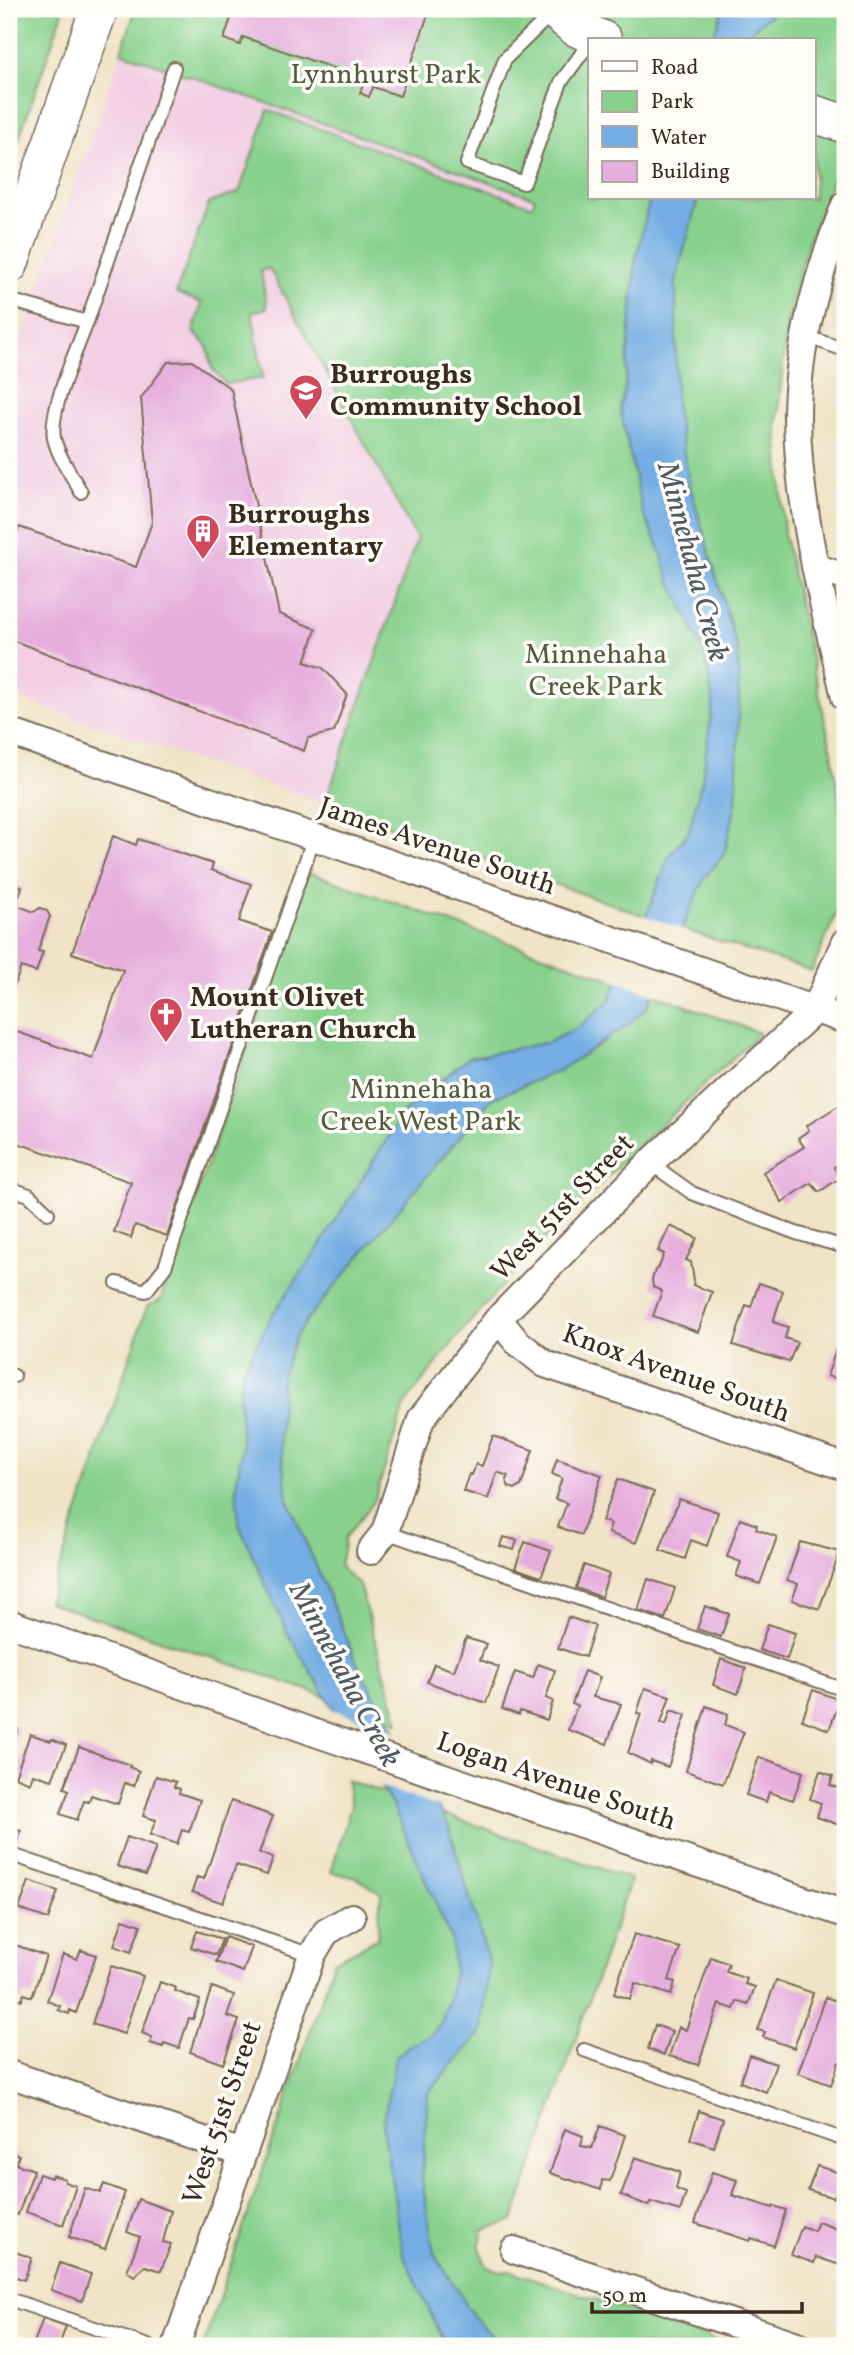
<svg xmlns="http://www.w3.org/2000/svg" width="854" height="2355" viewBox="0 0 854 2355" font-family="Vollkorn,serif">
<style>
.built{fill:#f2cfe2}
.green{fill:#88d18d;stroke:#627e56;stroke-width:2;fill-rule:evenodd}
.water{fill:#73ade3;stroke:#576c80;stroke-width:2}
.pier{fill:#f0e3c6}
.building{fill:#e6aedd}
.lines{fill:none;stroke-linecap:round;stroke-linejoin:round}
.lane-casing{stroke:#7a6b59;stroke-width:16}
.street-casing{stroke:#7a6b59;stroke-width:30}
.secondary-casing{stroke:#7a6b59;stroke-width:40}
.lane{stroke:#fff;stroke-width:12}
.street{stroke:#fff;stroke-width:26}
.secondary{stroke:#fff;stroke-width:37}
.labels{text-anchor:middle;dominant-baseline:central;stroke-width:7;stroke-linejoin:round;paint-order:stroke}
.park-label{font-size:28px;fill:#525c3f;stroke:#fdfcf7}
.poi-label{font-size:28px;font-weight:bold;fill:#3b2a1e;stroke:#fdfcf7;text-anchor:start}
.street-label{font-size:28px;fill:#3b2a1e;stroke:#fdfcf7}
.water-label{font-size:30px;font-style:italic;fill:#4f5863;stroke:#fdfcf7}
</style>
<rect width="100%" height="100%" fill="#fdfcf7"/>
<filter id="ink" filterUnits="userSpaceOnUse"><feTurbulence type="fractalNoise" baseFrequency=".0143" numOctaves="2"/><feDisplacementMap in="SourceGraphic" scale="14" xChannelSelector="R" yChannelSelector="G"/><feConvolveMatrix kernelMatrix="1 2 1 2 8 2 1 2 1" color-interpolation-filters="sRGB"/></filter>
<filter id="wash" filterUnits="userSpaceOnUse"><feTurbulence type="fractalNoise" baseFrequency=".00686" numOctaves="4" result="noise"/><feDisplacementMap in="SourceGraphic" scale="28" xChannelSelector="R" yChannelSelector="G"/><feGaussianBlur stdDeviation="1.57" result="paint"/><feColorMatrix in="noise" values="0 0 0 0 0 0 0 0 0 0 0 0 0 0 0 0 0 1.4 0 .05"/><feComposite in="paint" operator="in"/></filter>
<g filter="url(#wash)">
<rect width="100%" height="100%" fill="#f0e3c6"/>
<path class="built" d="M136,9L535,198L610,902L9,695V373Z"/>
<path class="green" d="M9,9H64L9,167Z
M136,9H845V171L837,169L806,248L787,323L777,427L784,534L832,752L844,836L839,907L812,971L688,931L325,803L417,539L269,268L261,271L267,308L252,312L263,378L226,384L212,368L207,345L193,332L202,303L176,293L209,203L239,192L268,110L532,206L535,198L121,52ZM590,40H814V198H590Z
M308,872L665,998L760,1033L635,1149L527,1257L462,1331L405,1404L374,1502L345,1538L340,1567L359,1585L399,1723L299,1687L48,1602L147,1306L160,1301Z
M346,1780L631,1879L513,2221L483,2230L479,2248L487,2267L501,2271H511L734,2346H203L334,1961L377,1939L381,1893L357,1878L331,1872L351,1806Z"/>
<path class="water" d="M723,9H780L761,22L743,40H712Z
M650,198H698L676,280V408L690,486L738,651L739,704L736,804L724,855L705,877L647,1007L628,1025L560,1070L491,1099L309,1317L295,1338L282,1376L280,1437L287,1497L360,1670L448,1824L489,1963L482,2031L428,2093L422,2179L434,2253L474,2317L501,2346H449L444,2342L403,2254L383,2126L395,2058L409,2046L429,2037L441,2023L449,1998L454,1972L452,1941L395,1810L287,1632L239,1525L236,1486L242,1447L239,1395L243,1370L272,1315L315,1253L404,1112L468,1058L549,1042L579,1027L609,1001L650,907L669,856L688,833L702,780L713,703L705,655L670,581L659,547L643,514L620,409L625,388L636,259Z"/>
<path class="pier" d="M643,915L685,930L656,995L614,980Z
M328,1708L400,1733L444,1809L376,1785Z"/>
<g id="blocks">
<path class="building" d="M234,9H430L400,96L373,87L369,97L360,93L365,79L243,37L240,45L224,39Z
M192,361L231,389L279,614L316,629L305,662L323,668L347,694L334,732L308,738L304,751L9,639V555L19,527L136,567L152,522L141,398L168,362Z
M113,836L136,845L138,839L213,864L211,870L251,884L239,921L272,932L167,1236L135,1225L131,1238L114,1232L131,1182L9,1140V1029L93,1059L123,970L72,953Z
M9,883L22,887L16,905L34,912L40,908L47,911L50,916L38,951L43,952L36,972L21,967L9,1001Z
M840,1105L842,1108H845V1159L834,1167L840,1178L819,1192L811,1183L782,1202L763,1172L804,1147L798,1138L809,1130L806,1126Z
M670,1226L697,1238L686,1260L691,1262L694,1280L693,1285L712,1292L698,1332L653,1316L662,1291L653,1287L652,1280L655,1270L659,1267L664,1254L658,1251Z
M759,1283L783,1291L773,1322L788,1327L785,1338L797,1342L789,1362L733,1345L746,1305L751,1307Z
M845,1324V1382L827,1376Z
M493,1436L533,1450L521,1486L515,1489L509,1487L506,1480L508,1476L497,1472L488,1499L463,1491L469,1474L472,1475L476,1464L482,1466Z
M557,1459L602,1475L581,1535L558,1527L567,1503L555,1499L562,1478L552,1474Z
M618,1479L654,1492L636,1543L608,1533L611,1524L602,1521Z
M679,1499L718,1512L707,1546L691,1540L685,1559L660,1550Z
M740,1519L757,1525L756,1529L777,1537L760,1584L736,1576L741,1562L727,1557Z
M503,1537L517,1540L514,1550L500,1546Z
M525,1542L551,1551L541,1577L515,1568Z
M800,1542L840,1552L819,1609L792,1600L798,1584L787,1580Z
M584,1565L609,1574L601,1597L576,1588Z
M648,1579L675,1588L665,1619L638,1610Z
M705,1606L729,1614L721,1637L697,1629Z
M568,1617L595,1626L585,1657L558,1648Z
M768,1624L795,1633L787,1659L759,1650Z
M466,1638L486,1644L480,1660L499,1667L486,1703L427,1682L434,1664L454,1671Z
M721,1659L746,1668L738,1694L713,1685Z
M538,1664L555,1670L546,1698L553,1701L547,1720L520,1711L519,1715L502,1709L515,1672L533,1678Z
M584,1671L600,1677L593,1697L621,1704L607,1744L568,1730L577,1706L572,1704Z
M645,1688L670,1696L661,1723L666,1725L671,1710L686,1715L668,1767L651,1761V1764L628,1753L641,1714L637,1713Z
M813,1690L840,1700L829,1730L802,1720Z
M706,1706L728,1714L725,1725L744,1732L723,1784L686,1771Z
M9,1725L18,1729L9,1754Z
M30,1734L51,1741L52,1739L66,1745L52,1780L33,1774L30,1783L15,1777Z
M79,1747L130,1765L129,1767L139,1771L134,1786L125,1783L118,1804L91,1795L89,1802L84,1801L77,1820L60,1814L69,1790L64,1788Z
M759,1757L803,1772L793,1800L769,1792L766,1802L746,1795Z
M820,1771L833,1776L830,1785L845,1790V1827L817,1817L821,1803L810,1799Z
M156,1776L176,1782L174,1787L180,1789L179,1793L200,1800L189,1832L182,1830L177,1844L150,1835L156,1820L143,1816Z
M231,1801L273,1816L259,1853L273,1858L267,1875L236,1865L223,1903L192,1892L197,1877L204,1879Z
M9,1827L21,1831L16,1847L9,1845Z
M127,1837L156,1847L146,1875L117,1866Z
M29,1881L58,1891L48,1919L19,1909Z
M123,1919L141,1925L131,1952L114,1946Z
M197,1931L222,1939L216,1955L191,1947Z
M634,1934L680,1948L669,1980L675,1982L671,1995L635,1983L630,1999L614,1994Z
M225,1937L252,1947L243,1972L216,1962Z
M13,1944L46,1956L32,1997L24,1994L22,2000L9,1996V1956Z
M81,1950L96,1955L76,2013L70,2010L69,2014L58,2010L60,2006L47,2001L63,1954L77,1959Z
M711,1957L729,1964L726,1972L747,1979L745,1984L755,1987L748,2005L737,2001L734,2009L719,2004L698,2065L669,2056L679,2027L686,2030Z
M111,1966L143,1976L124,2034L92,2024Z
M776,1980L813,1993L794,2048L763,2037L765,2032L758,2030Z
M160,1982L176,1988L175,1991L200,2000L193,2019L189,2018L179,2048L164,2043L163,2047L150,2043L152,2037L142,2033Z
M212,1987L234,1995L227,2016L239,2020L223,2064L190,2052Z
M825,1997L845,2004V2053L842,2063L839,2062L831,2085L798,2073Z
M655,2025L672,2031L664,2055L648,2049Z
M749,2055L776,2064L766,2092L740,2082Z
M699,2111L723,2119L714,2147L690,2139Z
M600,2126L625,2135L610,2181L602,2180L601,2190L550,2173L565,2129L583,2136L581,2146L592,2148Z
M9,2151L19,2155L16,2164L34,2170L18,2215L9,2212Z
M635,2157L680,2172L676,2189L686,2193L680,2211L651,2202L649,2206L621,2195Z
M817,2166L843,2174L834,2198L808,2190Z
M712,2172L737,2180L732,2195L773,2208L774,2206L786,2210L774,2246L751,2238L750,2241L695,2223Z
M39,2174L51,2178L52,2175L65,2179V2182L76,2186L63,2225L26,2212Z
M104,2184L125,2192L105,2249L69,2237L85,2188L100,2193Z
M138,2199L171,2211L163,2242L171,2244L161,2271L145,2266L134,2276L127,2271L140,2237L127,2232Z
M818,2222L845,2232V2250L840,2265L816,2257L814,2263L791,2255L802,2226L814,2231Z
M13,2251L32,2258L24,2280L9,2274V2264Z
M60,2263L91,2274L82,2301L51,2290Z
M43,2318L66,2326L59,2346H33Z"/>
</g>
</g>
<g filter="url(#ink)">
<use href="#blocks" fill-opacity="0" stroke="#7a6b59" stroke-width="2"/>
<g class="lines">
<g class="lane-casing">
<path id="lane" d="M552,13L505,59L467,163L524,183L561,82L590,42
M9,300L87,322L174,68
M805,336L845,350
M81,492C72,475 58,457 54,438C49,409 77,350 87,322
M650,1163L692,1193L796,1233L845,1247
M9,1188L29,1195L48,1213
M117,1283L146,1291L165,1267L314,837
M9,1374L14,1376
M385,1532L845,1690
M9,1854L312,1955
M584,2050L845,2140
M9,2299L148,2346"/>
</g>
<g class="street-casing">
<path id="street" d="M845,205C818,273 797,345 797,418C798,513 824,605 845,697
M815,567L845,577
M9,732L845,1020
M498,1319L517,1342L545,1364L845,1467
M370,1551L385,1532L421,1419L498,1319L650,1163L815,1010L845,942
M9,1623L318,1734L845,1914
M9,2074L242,2153
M514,2250L800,2346
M176,2346L312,1955L326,1932L352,1917"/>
</g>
<g class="secondary-casing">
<path id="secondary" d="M553,9L575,27L603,40
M814,114L845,124
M9,265L99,9"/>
</g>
<use href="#lane" class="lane"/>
<use href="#street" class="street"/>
<use href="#secondary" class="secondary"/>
</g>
</g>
<defs>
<g id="school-pin" transform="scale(1.75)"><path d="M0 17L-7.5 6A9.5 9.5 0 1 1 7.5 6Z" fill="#d1495b" stroke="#fdfcf7"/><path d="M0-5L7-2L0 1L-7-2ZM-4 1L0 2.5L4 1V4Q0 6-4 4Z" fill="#fff"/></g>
<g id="building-pin" transform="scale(1.75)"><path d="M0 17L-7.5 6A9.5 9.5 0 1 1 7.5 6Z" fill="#d1495b" stroke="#fdfcf7"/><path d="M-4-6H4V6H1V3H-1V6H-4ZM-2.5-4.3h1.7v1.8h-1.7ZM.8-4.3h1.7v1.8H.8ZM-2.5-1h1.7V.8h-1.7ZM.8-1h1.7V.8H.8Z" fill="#fff"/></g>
<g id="church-pin" transform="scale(1.75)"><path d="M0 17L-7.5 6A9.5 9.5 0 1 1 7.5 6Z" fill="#d1495b" stroke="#fdfcf7"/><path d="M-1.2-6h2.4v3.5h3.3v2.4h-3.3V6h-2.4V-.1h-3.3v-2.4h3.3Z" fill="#fff"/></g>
</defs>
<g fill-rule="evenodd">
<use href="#school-pin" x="306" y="391"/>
<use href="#building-pin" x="203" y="531"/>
<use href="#church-pin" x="166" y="1014"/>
</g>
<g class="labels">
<g class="park-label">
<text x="386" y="75">Lynnhurst Park</text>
<text x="596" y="655">Minnehaha<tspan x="596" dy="32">Creek Park</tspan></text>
<text x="421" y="1090">Minnehaha<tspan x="421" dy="32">Creek West Park</tspan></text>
</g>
<g class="poi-label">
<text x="330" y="375">Burroughs<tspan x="330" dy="32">Community School</tspan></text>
<text x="228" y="515">Burroughs<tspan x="228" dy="32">Elementary</tspan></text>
<text x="190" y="998">Mount Olivet<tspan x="190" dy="32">Lutheran Church</tspan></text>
</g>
<g class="street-label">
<text transform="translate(437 847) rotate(19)">James Avenue South</text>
<text transform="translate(563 1208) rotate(-46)">West 51st Street</text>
<text transform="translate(676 1374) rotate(20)">Knox Avenue South</text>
<text transform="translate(556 1782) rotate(19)">Logan Avenue South</text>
<text transform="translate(223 2113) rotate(-71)">West 51st Street</text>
</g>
<g class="water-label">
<text transform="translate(692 562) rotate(75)">Minnehaha Creek</text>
<text transform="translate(344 1675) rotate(62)">Minnehaha Creek</text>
</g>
</g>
<rect width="854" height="2355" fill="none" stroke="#fdfcf7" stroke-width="35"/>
<rect x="588" y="38" width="228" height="161" fill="#fdfcf7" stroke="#afa8a0" stroke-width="2"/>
<rect x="602" y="61" width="35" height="10" fill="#ffffff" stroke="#afa8a0" stroke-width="2"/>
<text x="651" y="74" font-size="21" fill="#3b2a1e">Road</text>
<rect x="602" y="91" width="35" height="21" fill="#88d18d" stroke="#afa8a0" stroke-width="2"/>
<text x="651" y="108" font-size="21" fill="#3b2a1e">Park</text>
<rect x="602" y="126" width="35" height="21" fill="#73ade3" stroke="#afa8a0" stroke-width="2"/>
<text x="651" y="144" font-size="21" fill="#3b2a1e">Water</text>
<rect x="602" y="161" width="35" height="21" fill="#e6aedd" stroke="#afa8a0" stroke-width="2"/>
<text x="651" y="178" font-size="21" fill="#3b2a1e">Building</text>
<path d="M592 2302v10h210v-10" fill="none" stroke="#3b2a1e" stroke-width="3.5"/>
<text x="602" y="2302" font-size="21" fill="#3b2a1e" stroke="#fdfcf7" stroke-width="5" paint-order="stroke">50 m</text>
</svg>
